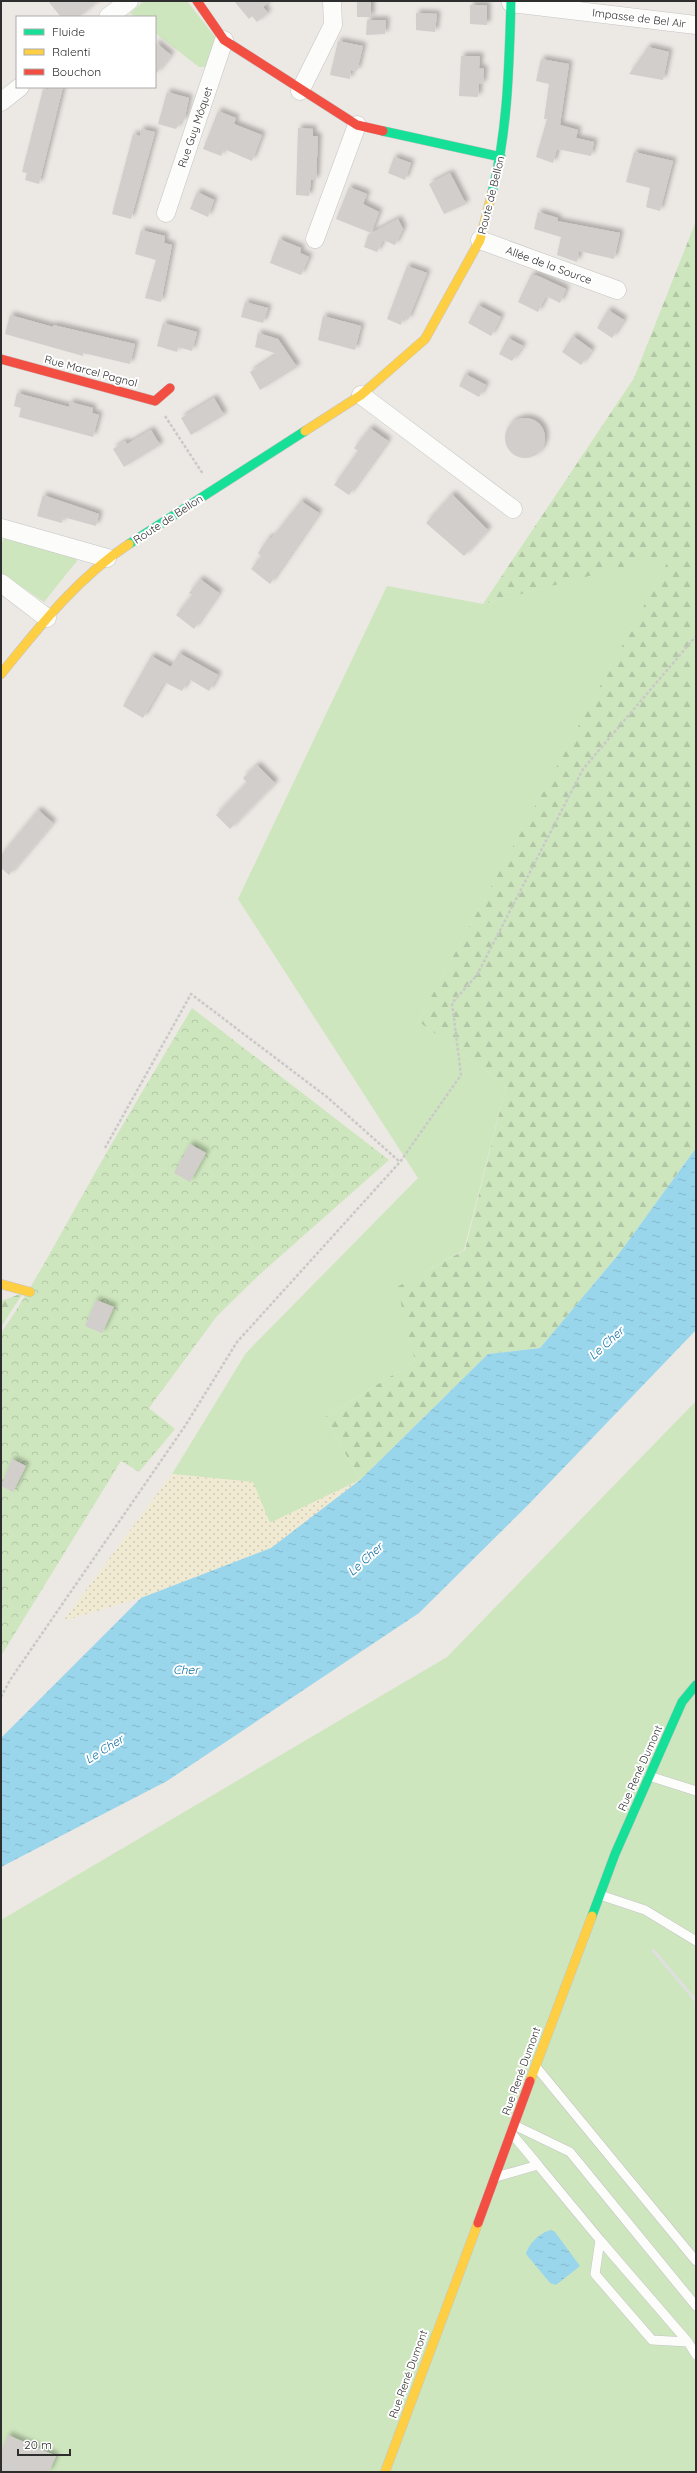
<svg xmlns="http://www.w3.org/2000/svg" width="697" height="2473" viewBox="0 0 697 2473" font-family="Quicksand,sans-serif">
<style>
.grass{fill:#cee6be}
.forest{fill:url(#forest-firs)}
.sand{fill:url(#sand-dots)}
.park{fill:url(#park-crowns)}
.water{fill:url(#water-ripples)}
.building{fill:#d1cecb;filter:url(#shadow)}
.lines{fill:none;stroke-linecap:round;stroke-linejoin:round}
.lane-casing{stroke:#c5c4c5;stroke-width:10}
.street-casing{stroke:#c5c4c5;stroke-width:19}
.fast-casing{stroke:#c5c4c5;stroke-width:10}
.slow-casing{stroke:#c5c4c5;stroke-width:10}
.jam-casing{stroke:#c5c4c5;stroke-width:10}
.path{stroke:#c9c9c8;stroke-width:2.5;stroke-dasharray:3 2;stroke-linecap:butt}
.lane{stroke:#fcfcfb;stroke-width:9}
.street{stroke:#fcfcfb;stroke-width:18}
.fast{stroke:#16e098;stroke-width:9}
.slow{stroke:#ffcf43;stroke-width:9}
.jam{stroke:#f24e42;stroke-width:9}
.rail{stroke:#dfdfe1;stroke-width:3}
.labels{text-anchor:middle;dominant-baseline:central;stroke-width:4;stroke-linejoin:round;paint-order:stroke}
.street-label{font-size:11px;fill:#2e2e2e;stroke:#fff}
.water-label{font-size:12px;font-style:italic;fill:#0d6fa3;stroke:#fff}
</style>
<defs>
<pattern id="forest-firs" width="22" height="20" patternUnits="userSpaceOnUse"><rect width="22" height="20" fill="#cee6be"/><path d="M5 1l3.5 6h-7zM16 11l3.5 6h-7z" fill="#b1c6a4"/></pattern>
<pattern id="sand-dots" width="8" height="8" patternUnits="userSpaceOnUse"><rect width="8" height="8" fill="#f0ead3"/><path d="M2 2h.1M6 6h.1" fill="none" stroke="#cec9b5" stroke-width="1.8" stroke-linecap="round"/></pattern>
<pattern id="park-crowns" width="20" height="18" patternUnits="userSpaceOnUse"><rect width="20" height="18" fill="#cee6be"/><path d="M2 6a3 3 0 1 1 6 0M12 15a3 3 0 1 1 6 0" fill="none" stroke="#b1c6a4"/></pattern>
<pattern id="water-ripples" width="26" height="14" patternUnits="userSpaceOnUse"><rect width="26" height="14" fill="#99d6ec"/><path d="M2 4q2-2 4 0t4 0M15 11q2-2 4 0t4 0" fill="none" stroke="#84b8cb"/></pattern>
<filter id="shadow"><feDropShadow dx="3.5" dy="-3.5" stdDeviation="2" flood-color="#0004"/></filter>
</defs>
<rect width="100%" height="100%" fill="#ece8e4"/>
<path class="grass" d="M144,1H187L216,38L207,67H199L155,33V17H135L130,13Z
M5,537L74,553L77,561L44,602L1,573V544Z
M673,553L418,1021L506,1086L464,1250L398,1287L415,1361L325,1417L360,1480L270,1523L252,1482L172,1474L246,1353L418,1178L238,899L387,586L483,604Z
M696,1401V2472H1V1920L447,1657Z"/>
<path class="forest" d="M696,221V1148L618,1255L540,1348L488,1354L360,1480L325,1417L415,1361L397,1287L465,1250L506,1086L418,1021L672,554L483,604L634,378Z
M23,1293L1,1327V1301Z"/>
<path class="sand" d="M172,1474L253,1482L270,1523L360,1480L271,1548L141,1598L63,1621Z"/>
<path class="park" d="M192,1008L389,1160L258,1276L217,1316L149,1408L175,1429L139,1472L121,1461L1,1656V1333C33,1287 58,1238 86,1189C120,1128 156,1069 192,1008Z"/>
<path class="water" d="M696,1148V1330L528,1505L419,1613L167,1781L1,1867V1738L141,1598L271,1548L360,1480L488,1354L540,1348L618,1255Z
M551,2230L555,2232L580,2266L556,2285L550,2283L526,2254C528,2244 541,2232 551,2230Z"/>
<path class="building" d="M48,1H98L79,17H61Z
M234,1H270L263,7L268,13L257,22L252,16L249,19Z
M357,1H371V17H357Z
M470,5H487V25L470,24Z
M416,13L437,14L435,32L416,30Z
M367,20H386L385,34L366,35Z
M338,41L363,46L357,71L351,70L350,79L330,75Z
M155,42L171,55L155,75Z
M648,47L669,52L663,80L629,74Z
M461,56H480L479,68L484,69L483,84H479L478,97L459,96Z
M541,59L569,64L560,125L578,130L576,138L594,142L591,156L557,149L553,163L536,157L547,119H544L549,84L536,81Z
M48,87H63L39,184L25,180L27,173L22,172L43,89L48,90Z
M167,92L189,98L184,121L181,120L176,129L158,124Z
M218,111L236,118L234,124L262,135L252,161L224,149L221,156L203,149Z
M298,128L313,129V136H318L316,180H311L309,196L296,195Z
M141,129L155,132L131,219L112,214L133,134L140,136Z
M634,152L673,161L660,211L646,207L650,188L626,182Z
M394,157L411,163L405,180L388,173Z
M450,173L466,204L444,214L429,184Z
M349,187L367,194L363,204L379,212L371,233L336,219Z
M197,192L214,200L208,217L190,209Z
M538,212L558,218L557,221L620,233L614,259L579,251L577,262L557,255L561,237L534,229Z
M398,219L403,229L395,245L383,240L377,252L364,247L368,235Z
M141,230L165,236L164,243L172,245L161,302L145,298L156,260L135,254Z
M279,239L301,248L300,253L309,257L301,275L270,263Z
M407,266L427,273L408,320L403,318L401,325L387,319Z
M531,275H536L566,289L560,303L546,296L538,312L518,302Z
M245,302L268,308L263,323L241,317Z
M478,305L501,317L491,336L468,323Z
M608,310L624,320L612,338L597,328Z
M10,315L53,327V325L135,344L130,364L83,353V356L5,334Z
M323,316L361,326L355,350L318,340Z
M163,323L197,332L192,351L178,347L177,352L157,346Z
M258,333L278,339L297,367L260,390L250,372L278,354L255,347Z
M573,336L592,350L581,365L562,352Z
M508,338L523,346L512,361L499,354Z
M465,374L486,385L479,397L459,386Z
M17,393L69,407L70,402L93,408L92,413L99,415L93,437L19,417L21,408L14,406Z
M214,398L224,415L191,435L181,418Z
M505 438a20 20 0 1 1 40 0a20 20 0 1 1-40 0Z
M370,428L388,441L349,495L334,485L358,451L354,448Z
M151,430L160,445L124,467L113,449L125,441L127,444Z
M452,494L488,530L464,556L426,523Z
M43,495L99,514L96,526L63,517L62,523L37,516Z
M301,501L319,513L270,584L251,569L261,556L258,553L269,537L271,539Z
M200,579L219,593L194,629L176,615L192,595L189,593Z
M179,653L218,675L209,691L189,679L182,691L164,682L143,718L123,706L151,656L171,667Z
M257,765L275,783L230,829L216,815L247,783L243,778Z
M38,810L53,823L9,875L1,868V855Z
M190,1144L206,1153L190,1182L174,1173Z
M96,1300L114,1307L102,1333L85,1326Z
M12,1459L26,1466L13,1492L1,1486Z
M8,2435L56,2456L49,2472H1V2451Z"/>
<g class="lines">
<g class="lane-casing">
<path id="lane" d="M649,1776L696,1791
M600,1895L645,1910L696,1941
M537,2068L696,2261
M514,2125L570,2152L696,2306
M512,2134L538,2165
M496,2177L538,2165L600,2240L595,2274L652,2340L688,2342L696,2355
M600,2240L688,2342"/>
</g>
<g class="street-casing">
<path id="street" d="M511,3L696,25
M108,17L129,1
M300,91L333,25L332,1
M1,102L20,87
M166,213L224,40
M315,239L357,125
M480,240L617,290
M361,395L513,509
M1,528L107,558
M1,583L47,618"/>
</g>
<g class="fast-casing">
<path id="fast" d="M383,131L501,157
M492,193C508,130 509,66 511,1
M129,544L305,431
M592,1916L615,1854L682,1702L696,1685"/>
</g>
<g class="slow-casing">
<path id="slow" d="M305,431L361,395L425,339L480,240L492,193
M1,674C39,627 78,577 129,544
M1,1284L30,1292
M530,2081L592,1916
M385,2472L478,2223"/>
</g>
<g class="jam-casing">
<path id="jam" d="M197,1L224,40L357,125L383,131
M1,359L155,401L170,388
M478,2223L530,2081"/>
</g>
<path class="path" d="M165,416L203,474
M105,1148L191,994L327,1097L400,1162
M1,1697L10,1680L185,1426L237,1342L400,1162L461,1075L452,1003L477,975L583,769L696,636"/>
<use href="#lane" class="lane"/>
<use href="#street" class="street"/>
<use href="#fast" class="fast"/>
<use href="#slow" class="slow"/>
<use href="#jam" class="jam"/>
<path class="rail" d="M653,1950L696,2001"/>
</g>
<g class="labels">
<g class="street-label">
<text transform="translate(639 18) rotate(7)">Impasse de Bel Air</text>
<text transform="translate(195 127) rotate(-71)">Rue Guy Môquet</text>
<text transform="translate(491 195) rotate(-76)">Route de Bellon</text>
<text transform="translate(549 265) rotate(20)">Allée de la Source</text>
<text transform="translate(91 371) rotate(15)">Rue Marcel Pagnol</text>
<text transform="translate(168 519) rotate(-33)">Route de Bellon</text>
<text transform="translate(640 1768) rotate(-66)">Rue René Dumont</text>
<text transform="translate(521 2071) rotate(-70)">Rue René Dumont</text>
<text transform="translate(408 2374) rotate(-70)">Rue René Dumont</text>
</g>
<g class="water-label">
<text transform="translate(606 1343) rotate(-42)">Le Cher</text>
<text transform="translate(365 1559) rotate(-42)">Le Cher</text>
<text x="186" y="1669">Cher</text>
<text transform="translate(104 1749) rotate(-32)">Le Cher</text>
</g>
</g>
<rect width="697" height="2473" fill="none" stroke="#2e2e2e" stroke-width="4"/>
<rect x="16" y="16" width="140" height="72" fill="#ffffff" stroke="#ababab"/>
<rect x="24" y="29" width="20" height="6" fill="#16e098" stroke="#ababab"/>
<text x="52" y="36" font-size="12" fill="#2e2e2e">Fluide</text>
<rect x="24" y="49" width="20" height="6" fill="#ffcf43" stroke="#ababab"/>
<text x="52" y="56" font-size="12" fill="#2e2e2e">Ralenti</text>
<rect x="24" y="69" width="20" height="6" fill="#f24e42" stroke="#ababab"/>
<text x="52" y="76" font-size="12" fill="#2e2e2e">Bouchon</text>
<path d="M18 2449v6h52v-6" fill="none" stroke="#2e2e2e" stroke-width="2"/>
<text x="24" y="2449" font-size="12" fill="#2e2e2e" stroke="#ffffff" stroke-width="3" paint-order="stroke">20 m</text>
</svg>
